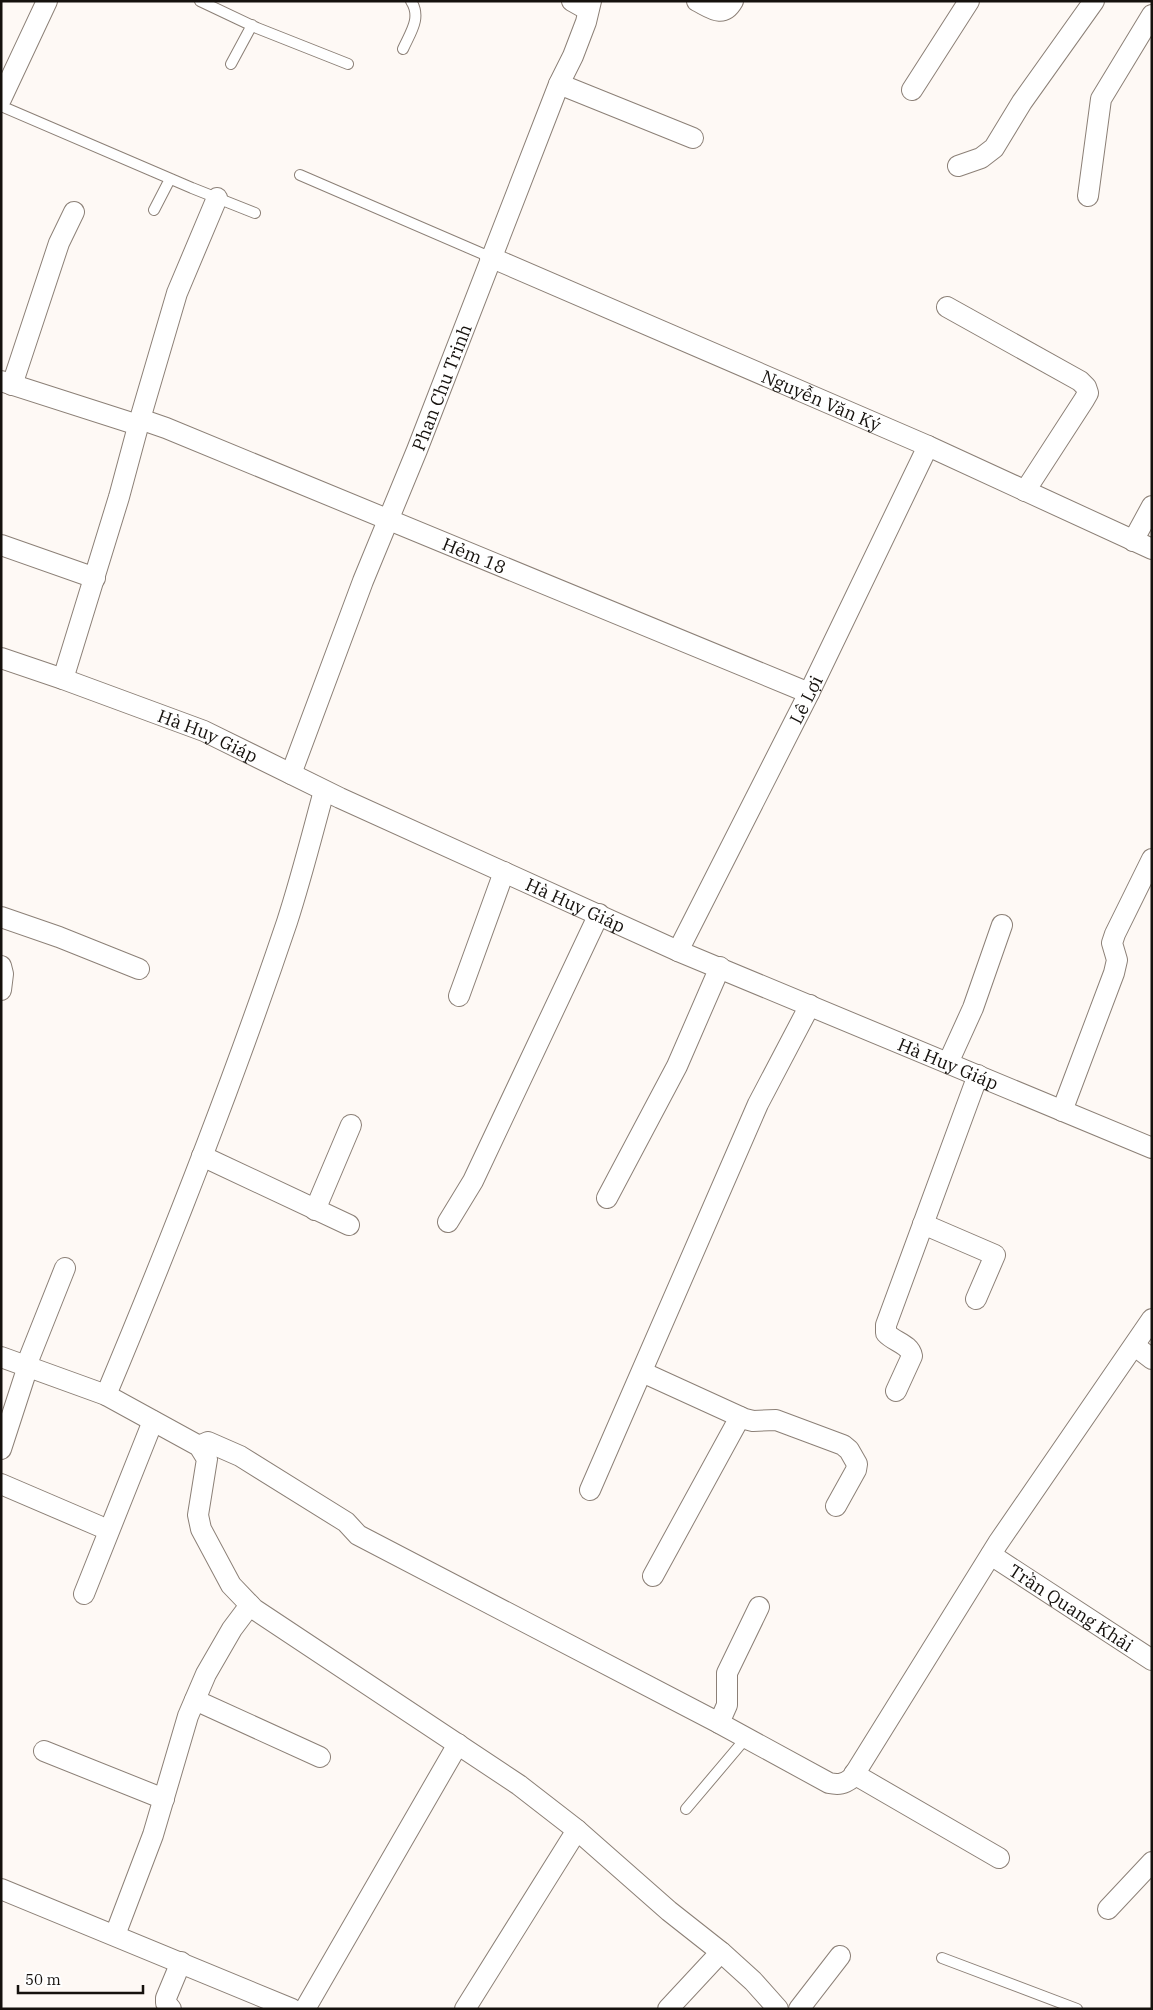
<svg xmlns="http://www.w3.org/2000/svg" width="1153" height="2010" viewBox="0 0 1153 2010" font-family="'IBM Plex Serif',serif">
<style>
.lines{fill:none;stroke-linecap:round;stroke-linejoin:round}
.lane-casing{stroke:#8c8077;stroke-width:12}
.street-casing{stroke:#8c8077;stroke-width:22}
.lane{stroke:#fff;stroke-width:10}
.street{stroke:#fff;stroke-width:20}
.labels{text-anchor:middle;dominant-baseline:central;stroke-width:5;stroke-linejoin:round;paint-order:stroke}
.street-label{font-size:18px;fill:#15110d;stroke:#fff}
</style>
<rect width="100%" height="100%" fill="#fef9f5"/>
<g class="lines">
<g class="lane-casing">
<path id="lane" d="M200,1L257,28L348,64
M403,49C410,33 422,18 411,1
M231,64L252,25
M1,106L192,188L255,213
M300,175L490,257
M154,210L170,179
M686,1809L746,1738
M942,1958L1077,2009"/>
</g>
<g class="street-casing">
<g id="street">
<path d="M572,1L588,10"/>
<path d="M697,1C711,8 723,19 733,1"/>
<path d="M559,84L693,138"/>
<path d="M912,90L969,1"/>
<path d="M1,99L47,1"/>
<path d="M958,166L981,158L994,148L1022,102L1094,1"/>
<path d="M1088,196L1101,99L1152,15"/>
<path id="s1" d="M490,257L928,446L1152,549"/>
<path d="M947,307L1080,381L1086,387L1088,393L1084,400L1025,491"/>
<path d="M1,381L138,425"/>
<path d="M12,385L59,243L74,212"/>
<path id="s2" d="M140,419L166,428L809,693"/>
<path d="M1133,541L1152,506"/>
<path d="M1,545L95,578"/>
<path id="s3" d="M1,658L63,679L204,731L340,798L678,951L1152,1148"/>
<path d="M63,679L119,497L140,419L177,293L217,198"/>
<path id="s4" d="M291,774L363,581L417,450L559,84L573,56L586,22L591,1"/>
<path d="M1,917L59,937L139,969"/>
<path id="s5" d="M678,951L809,693L928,446"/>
<path d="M1,966L3,974L1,990"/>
<path d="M459,996L504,872"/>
<path d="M948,1063L973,1008L1002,925"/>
<path d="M1062,1111L1114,973L1117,960L1112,943L1115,934L1152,859"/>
<path d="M202,1156L349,1225"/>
<path d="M607,1198L677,1066L720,967"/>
<path d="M315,1210L351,1125"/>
<path d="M448,1222L473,1181L599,914"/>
<path d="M923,1224L995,1255L976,1299"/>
<path d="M1135,1346L1152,1359"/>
<path d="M1,1357L106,1395L199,1446L207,1459L198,1515L201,1529L231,1585L254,1609L519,1785L577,1830L669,1911L721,1952L753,1981L778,2009"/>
<path d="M26,1366L65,1268"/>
<path d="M642,1372L745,1419L753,1421L776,1420L843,1445L849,1450L857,1464L856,1470L836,1506"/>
<path d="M896,1391L912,1356C910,1344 894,1342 886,1333V1325L978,1075"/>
<path d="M106,1395C171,1240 233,1082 287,922C301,879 312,835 324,791"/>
<path d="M199,1446L208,1442L240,1456L346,1522L358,1535L719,1723L727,1705V1673L759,1607"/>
<path d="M1,1449L28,1366"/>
<path d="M1,1484L99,1526"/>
<path d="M590,1490L758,1104L810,1005"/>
<path id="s6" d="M991,1555L1152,1660"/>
<path d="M653,1576L740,1417"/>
<path d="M84,1594L153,1421"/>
<path d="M195,1700L320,1757"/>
<path d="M719,1723L829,1783C839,1785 844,1784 852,1778L998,1543L1152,1319"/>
<path d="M44,1751L164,1799"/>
<path d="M854,1774L999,1858"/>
<path d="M1,1889L292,2009"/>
<path d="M1108,1909L1152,1862"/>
<path d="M115,1935L153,1835L188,1716L206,1674L232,1629L250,1605"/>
<path d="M171,2009L166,2003V1998L181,1962"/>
<path d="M305,2009L458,1744"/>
<path d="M465,2009L577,1830"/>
<path d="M668,2009L721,1952"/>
<path d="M799,2009L840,1956"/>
</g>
</g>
<use href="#lane" class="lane"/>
<use href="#street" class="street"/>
</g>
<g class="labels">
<g class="street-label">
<text stroke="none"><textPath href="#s4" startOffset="415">Phan Chu Trinh</textPath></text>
<text stroke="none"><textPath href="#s1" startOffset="361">Nguyễn Văn Ký</textPath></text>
<text stroke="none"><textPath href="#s2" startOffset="361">Hẻm 18</textPath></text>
<text stroke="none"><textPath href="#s5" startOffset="282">Lê Lợi</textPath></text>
<text stroke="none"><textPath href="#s3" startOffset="221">Hà Huy Giáp</textPath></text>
<text stroke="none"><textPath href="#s3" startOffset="626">Hà Huy Giáp</textPath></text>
<text stroke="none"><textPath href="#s3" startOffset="1031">Hà Huy Giáp</textPath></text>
<text stroke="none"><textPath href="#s6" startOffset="96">Trần Quang Khải</textPath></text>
</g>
</g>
<rect width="1153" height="2010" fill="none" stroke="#15110d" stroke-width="5"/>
<path d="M18 1985v8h125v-8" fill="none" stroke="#15110d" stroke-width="2.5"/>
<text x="25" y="1985" font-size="15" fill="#15110d" stroke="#ffffff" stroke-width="4" paint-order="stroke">50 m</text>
</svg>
